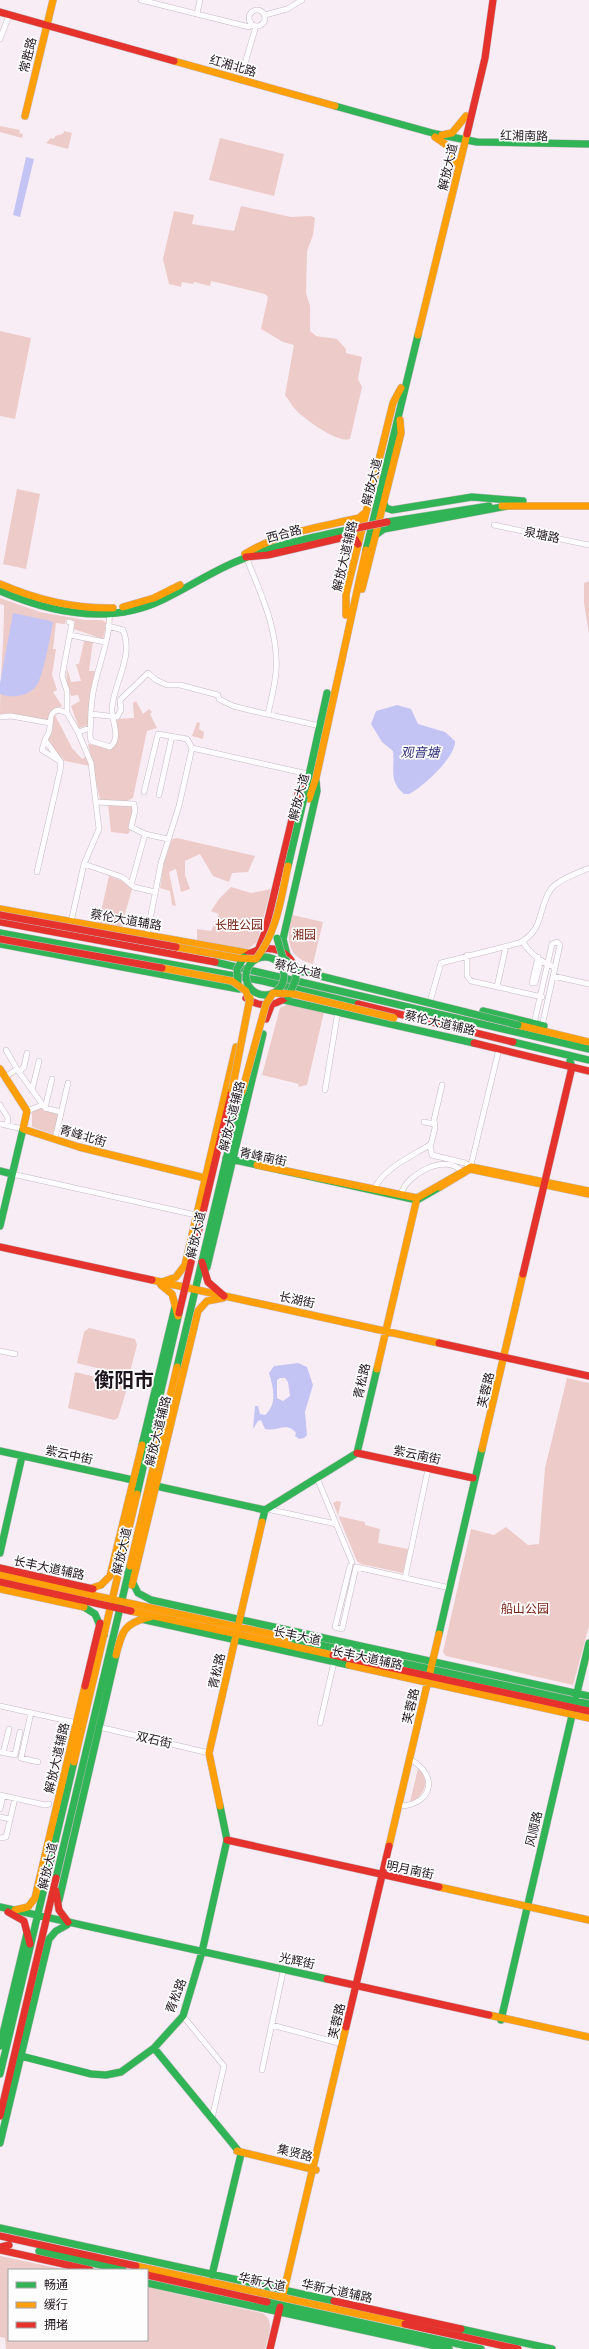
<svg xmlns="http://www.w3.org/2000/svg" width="589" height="2349" viewBox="0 0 589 2349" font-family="Rubik,'Noto Sans SC',sans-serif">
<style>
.green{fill:#edcbc8}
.water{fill:#c4c4f4;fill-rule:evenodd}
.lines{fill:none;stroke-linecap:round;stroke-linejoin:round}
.street-casing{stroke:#c5bbc2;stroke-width:6}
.fast-casing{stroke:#c5bbc2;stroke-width:8}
.slow-casing{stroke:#c5bbc2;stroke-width:8}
.jam-casing{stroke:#c5bbc2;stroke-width:8}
.street{stroke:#fefcfe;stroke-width:5}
.fast{stroke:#30b455;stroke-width:7}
.slow{stroke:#ff9f0a;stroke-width:7}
.jam{stroke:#e5322d;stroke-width:7}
.fast-bridge-casing{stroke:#c5bbc2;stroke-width:8;stroke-linecap:butt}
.slow-bridge-casing{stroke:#c5bbc2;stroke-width:8;stroke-linecap:butt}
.jam-bridge-casing{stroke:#c5bbc2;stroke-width:8;stroke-linecap:butt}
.fast-bridge{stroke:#30b455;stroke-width:7}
.slow-bridge{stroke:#ff9f0a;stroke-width:7}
.jam-bridge{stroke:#e5322d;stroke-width:7}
.labels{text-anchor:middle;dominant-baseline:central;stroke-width:3.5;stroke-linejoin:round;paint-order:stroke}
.street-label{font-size:12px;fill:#1f161d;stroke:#fdfdfd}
.park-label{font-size:12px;fill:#772214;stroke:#fdfdfd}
.water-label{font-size:13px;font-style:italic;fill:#322f79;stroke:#fdfdfd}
.town-label{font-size:20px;font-weight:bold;fill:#1f161d;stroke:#fdfdfd}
</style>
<rect width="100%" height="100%" fill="#f9edf5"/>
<path class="green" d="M0,126L20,130L19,133L23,134L22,138L0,132Z
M64,131L72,133L68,149L46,143L51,138L54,139L55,136L63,134Z
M220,138L284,154L274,196L209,180Z
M241,206L291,217L311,216L315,218L313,235L307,251L306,293L310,306V331L316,336L337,339L346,349V353L362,357L358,379L362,387L350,439C339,444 304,419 296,410C292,406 289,400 285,395L294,345L283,342L261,329L268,297L265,294L211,281L210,286L194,282L193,284L182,282L181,287L169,284L163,259L174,211L194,215L192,224L234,231Z
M0,331L31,338L15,419L0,416Z
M17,489L40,494L26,569L3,564Z
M589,581V634L584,603V583Z
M0,598L40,612L85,620H102L107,623L103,639L74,629L75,621L66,619L65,624L56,623L53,649H56L52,675L57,690L53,692L62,706L56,708L48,720L6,713L0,715C0,678 4,642 4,605L0,604Z
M84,641H93L89,671H95L91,688L88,725L79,728L71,706L80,701L78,695L71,696C66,688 66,677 67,668L71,682L81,681L76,664H79Z
M136,701L143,714L149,709L152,712L150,714L157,728L147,731L133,798L125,802L100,800L88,744L113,747L118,735L116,719L134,718L133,703Z
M57,712H63L55,715L72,748L82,759L87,756L90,766L65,761L47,743V737L52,717Z
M197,722L200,723L199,729L204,732L203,739L192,736Z
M108,804H128L133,807L129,823L130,831L128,834L111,832Z
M177,838L255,856L248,872L232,873L229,882L213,876L200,854L185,861V875L190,889L181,892L176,869L169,872L176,906L172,905L170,891L160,888L164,863L172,839Z
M109,876L123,881L132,889L121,928L99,923L96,918L100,916Z
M231,887L251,893L271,889L257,942L248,949L197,940V929L211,931L219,914L211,911L219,899Z
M292,915L323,922L313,964C285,957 287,938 292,915Z
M288,1004L324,1012L307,1085L298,1087L299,1084L262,1075L280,1008Z
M41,1107L58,1115L53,1134L32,1127V1110Z
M89,1328L135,1339L137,1345L129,1376L77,1363L84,1332Z
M75,1372L128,1385L118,1418L114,1420L68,1408Z
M567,1378L589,1383V1626L573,1685L446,1656L443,1652L471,1529L494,1535L506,1527L528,1545L539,1544L545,1468Z
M337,1501L341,1502L338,1516L365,1522V1525L380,1529L378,1543L408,1549L403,1573L361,1564L357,1561L333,1503Z
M418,1768C431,1780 425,1796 410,1802Z
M0,2256L67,2270H9V2340H147V2287L262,2313C276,2320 268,2337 265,2349H6L5,2338L0,2337Z"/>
<path class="water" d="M26,157L34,159L20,217L13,215Z
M13,613L51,621L53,623C50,637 44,672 38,683C31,696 13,699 0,694V683Z
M397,705L411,709L418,724L445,732L455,741C456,757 422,788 409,794H404C388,781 395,767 393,751L382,742L371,724L376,711Z
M298,1363L307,1367L313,1385L305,1412L307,1435L304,1438L299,1439L295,1436L296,1433C287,1421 277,1432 265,1429L261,1420L258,1421L253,1429L255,1406H258L260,1414L265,1415C278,1403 273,1387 269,1373L274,1366ZM280,1378H285L288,1382L290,1396L283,1401L277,1398V1380Z"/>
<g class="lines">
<g class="street-casing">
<path id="street" d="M141,0L249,27L251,23
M249 18a8 8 0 1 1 16 0a8 8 0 1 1-16 0Z
M197,14L200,0
M265,15L287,9L302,0
M0,39L8,18
M243,70L256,26
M494,525L589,545
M246,557C261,594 279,631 276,672C275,685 271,700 268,714
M69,622L72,623L62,676L67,691V713L78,732
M108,626L123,630C134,657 114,682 112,708C111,720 122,738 110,747L91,741L90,735C91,720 90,703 94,688C98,666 112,633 109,612
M70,635L105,642
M91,714L117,717L121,710L120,700L148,673L156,680L167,685H180L218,695L219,699L233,706L253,711L320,726
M0,717L11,716L50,723
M60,761L45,740C46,737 48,735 49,732C52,723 47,712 59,710L67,713
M144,792L158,734L187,739L192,748
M159,795L172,736
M96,802L134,804L135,811L131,827L145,834L168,839
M84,864L122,877L134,887L155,892
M37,872L60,771L61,762L42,750L45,740
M131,885L145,834
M71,922L84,864L99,829L91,763L78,732L90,728
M147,935L161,863L179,806L192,748L308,774
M522,941C529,952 542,964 555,967
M467,955V976L471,981L542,997
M538,957L532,983H535L541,960
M553,976L589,984
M497,987L506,946
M431,998L441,963L519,943C545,930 537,909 551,889C559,879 578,873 589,868
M534,1024L552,944L557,942L560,945L542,1026
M6,1050L17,1069
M20,1071L24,1067L27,1053
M5,1077L17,1069L45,1108L61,1112
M32,1090L39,1061
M325,1090L338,1011
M0,1105L8,1118L7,1125
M45,1108L52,1079
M27,1111L42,1105
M424,1122L434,1124
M0,1124L23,1129
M55,1139L68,1083
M430,1145L432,1155L465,1163L471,1167
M470,1169L499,1049
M12,1174L196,1215
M374,1189C385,1167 411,1157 431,1144L435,1128L434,1120L442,1085
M401,1194C406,1175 446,1152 462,1172
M0,1351L15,1354
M317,1478L352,1562
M267,1509L336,1524
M350,1566L335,1627L342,1629L356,1567L450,1588
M405,1578L428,1469
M0,1706L77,1723
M31,1713L21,1758L38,1762
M320,1723L334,1662
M99,1727L209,1753
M0,1752L15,1755L20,1732
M3,1753L9,1729
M0,1795L45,1805L49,1804
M402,1806C432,1803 438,1777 413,1761
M0,1809L3,1796
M0,1817L10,1819
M0,1838L6,1837L15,1798
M183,2016L224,2066L212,2118
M272,2025L342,2044
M262,2070L283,1972"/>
</g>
<g class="fast-casing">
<path id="fast" d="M335,106L436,134L477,142L589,144
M384,504L386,508L392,510L472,497L523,501
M387,522L489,506
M377,534L384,529L507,506
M366,550L418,335
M0,591C51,613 110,625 162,600C188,588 212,571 240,560C278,544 317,536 357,528
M304,798L327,693
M0,933L263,981L358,1004
M0,944L239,989
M287,955L283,939L317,791L316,781
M215,962L589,1049
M284,1000L474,1043
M483,1011L544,1026
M513,1042L589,1060
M570,1061L572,1067
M257,1165L226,1158L417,1200L440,1187
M0,1171L12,1174
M0,1226L23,1129
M203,1272L207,1267L263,1034
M177,1367L242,1092
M142,1445L175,1307
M0,1451L133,1480
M156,1486L265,1510
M137,1494L179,1313
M262,1522L265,1510L357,1453L377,1369
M0,1553L22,1456
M128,1573L138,1593L151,1600
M41,1577L52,1586L67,1583
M44,1595L58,1601
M151,1600L589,1696
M84,1607L95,1614L104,1635
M141,1619L349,1665
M439,1634L482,1449
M289,1638L589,1704
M576,1697L589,1643
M56,1878L130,1566
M59,1900L116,1655
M0,1907L327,1979
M501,2020L573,1711
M0,2046L27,1933
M154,2048L241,2154L212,2275
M21,2056L91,2074L106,2075L121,2072L154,2048L183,2016L202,1952L227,1840L220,1806
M0,2074L74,1762
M0,2143L49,1939L56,1931L67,1925
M0,2228L334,2301
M39,2251L123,2270
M147,2283L449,2349
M267,2302L481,2349
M461,2329L552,2349"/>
</g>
<g class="slow-casing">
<path id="slow" d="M174,61L335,106
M25,116L53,0
M442,135L452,133L466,116
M435,137L448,146L455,162
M418,335L467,134
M502,506H589
M245,554C280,532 320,527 359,518L366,512
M0,584C37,600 73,609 113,608
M362,589L401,433L400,420
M123,607L154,598L180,585
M346,615V594L393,403L401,388
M309,799L316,778L366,550
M0,909L248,953
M518,1025L589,1042
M0,1069L27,1111L23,1129L79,1147L205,1178
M257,1165L417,1198L471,1167L589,1191
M440,1187L470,1169L589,1194
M152,1280L439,1343
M162,1282L176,1277L185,1265L236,1047
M161,1285L172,1294L178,1316
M377,1369L417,1198
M482,1449L523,1274
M130,1566L177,1367
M0,1575L289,1638
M132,1585L198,1311L207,1301L223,1298
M0,1589L84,1607
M80,1592L101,1585L110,1576L142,1445
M131,1611L333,1655
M116,1655C122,1631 124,1623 150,1617
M349,1665L589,1718
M74,1762L137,1494
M220,1806L209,1753L262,1522
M389,1846L439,1634
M439,1887L589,1920
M15,1910L28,1907L35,1898L85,1686
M489,2015L589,2037
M237,2151L316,2170
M136,2266L405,2324
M283,2295L346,2027"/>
</g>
<g class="jam-casing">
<path id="jam" d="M0,12L174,61
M467,134L485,58L493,0
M246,557L268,555L345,537L354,538L358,544
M0,922L215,962
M259,948L265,932L298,794L305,780
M244,957C262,944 286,945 295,968
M246,998C260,1008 273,1007 287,997
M358,1004L513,1042
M266,1019L271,1006
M474,1043L589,1071
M0,1247L152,1280
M202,1262L208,1282L224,1296
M523,1274L572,1067
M179,1313L232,1090
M439,1343L589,1376
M357,1453L473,1478
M0,1568L93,1589
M0,1582L131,1611
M333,1655L589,1711
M85,1686L100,1623
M227,1840L439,1887
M56,1891L59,1910L68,1922
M8,1912L24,1921L30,1944
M327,1979L489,2015
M346,2027L389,1846
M0,2116L56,1878
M0,2236L136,2266
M0,2247L9,2245
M0,2250L90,2270
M147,2275L267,2302
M334,2301L461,2329
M405,2324L518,2349
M270,2349L280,2307"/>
</g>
<use href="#street" class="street"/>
<use href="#fast" class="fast"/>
<use href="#slow" class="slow"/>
<use href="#jam" class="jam"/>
<g class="fast-bridge-casing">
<path id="fast-bridge" d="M288,866L304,798
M277,938L283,958L300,971L518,1025
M246 976a19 19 0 1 1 38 0a19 19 0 1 1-38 0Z
M238,984L237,969L244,957
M288,997L296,979L295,968"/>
</g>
<g class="slow-bridge-casing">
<path id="slow-bridge" d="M176,947L237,958L256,959C277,932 281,898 288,866
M162,968L232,981L246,991L250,1003
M232,1090L250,998
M242,1092L266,1004L273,993L294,994L394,1018"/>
</g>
<g class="jam-bridge-casing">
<path id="jam-bridge" d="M357,528L387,522
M0,915L176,947
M0,939L162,968"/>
</g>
<use href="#fast-bridge" class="fast-bridge"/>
<use href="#slow-bridge" class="slow-bridge"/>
<use href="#jam-bridge" class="jam-bridge"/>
</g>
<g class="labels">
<g class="street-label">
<text transform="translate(28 55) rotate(-76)">常胜路</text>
<text transform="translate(233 66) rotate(16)">红湘北路</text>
<text transform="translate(524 136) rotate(1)">红湘南路</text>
<text transform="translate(448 167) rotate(-77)">解放大道</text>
<text transform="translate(372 482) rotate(-76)">解放大道</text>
<text transform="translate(284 534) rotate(-15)">西合路</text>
<text transform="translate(542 535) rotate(12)">泉塘路</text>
<text transform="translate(345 556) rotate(-77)">解放大道辅路</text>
<text transform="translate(299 797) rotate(-75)">解放大道</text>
<text transform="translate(126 920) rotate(10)">蔡伦大道辅路</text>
<text transform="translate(298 969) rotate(13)">蔡伦大道</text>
<text transform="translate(440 1023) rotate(13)">蔡伦大道辅路</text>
<text transform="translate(232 1116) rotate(-76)">解放大道辅路</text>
<text transform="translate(83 1136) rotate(16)">青峰北街</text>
<text transform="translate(263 1157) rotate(12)">青峰南街</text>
<text transform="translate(196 1235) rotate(-77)">解放大道</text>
<text transform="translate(297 1300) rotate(12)">长湖街</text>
<text transform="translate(362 1381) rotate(-77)">青松路</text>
<text transform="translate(486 1390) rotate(-77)">芙蓉路</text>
<text transform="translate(158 1431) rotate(-76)">解放大道辅路</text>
<text transform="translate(69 1455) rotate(12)">紫云中街</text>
<text transform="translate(417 1455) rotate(12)">紫云南街</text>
<text transform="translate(122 1551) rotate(-77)">解放大道</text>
<text transform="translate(49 1568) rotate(12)">长丰大道辅路</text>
<text transform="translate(297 1636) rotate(12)">长丰大道</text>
<text transform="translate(367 1658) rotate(12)">长丰大道辅路</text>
<text transform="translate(217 1671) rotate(-77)">青松路</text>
<text transform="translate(411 1706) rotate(-77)">芙蓉路</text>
<text transform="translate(154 1740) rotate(13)">双石街</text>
<text transform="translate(57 1758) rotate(-77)">解放大道辅路</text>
<text transform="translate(534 1829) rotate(-77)">风顺路</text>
<text transform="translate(48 1866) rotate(-77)">解放大道</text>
<text transform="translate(410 1870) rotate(12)">明月南街</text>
<text transform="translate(297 1961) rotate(12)">光辉街</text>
<text transform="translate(176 1996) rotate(-69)">青松路</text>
<text transform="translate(337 2021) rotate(-77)">芙蓉路</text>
<text transform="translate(295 2153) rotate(14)">集贤路</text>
<text transform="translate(262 2282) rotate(12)">华新大道</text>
<text transform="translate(337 2291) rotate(12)">华新大道辅路</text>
</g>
<g class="park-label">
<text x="239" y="925">长胜公园</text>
<text x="304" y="935">湘园</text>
<text x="525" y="1609">船山公园</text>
</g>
<g class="water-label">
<text x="420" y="752">观音塘</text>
</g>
<g class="town-label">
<text x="124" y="1380">衡阳市</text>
</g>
</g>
<rect x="8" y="2269" width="140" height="72" fill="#fdfdfd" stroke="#a4a1a3"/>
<rect x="16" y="2282" width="20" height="6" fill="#30b455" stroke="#a4a1a3"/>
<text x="44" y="2289" font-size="12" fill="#1f161d">畅通</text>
<rect x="16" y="2302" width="20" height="6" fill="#ff9f0a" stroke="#a4a1a3"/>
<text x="44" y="2309" font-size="12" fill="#1f161d">缓行</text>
<rect x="16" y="2322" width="20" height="6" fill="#e5322d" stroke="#a4a1a3"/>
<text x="44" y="2329" font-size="12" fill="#1f161d">拥堵</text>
</svg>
